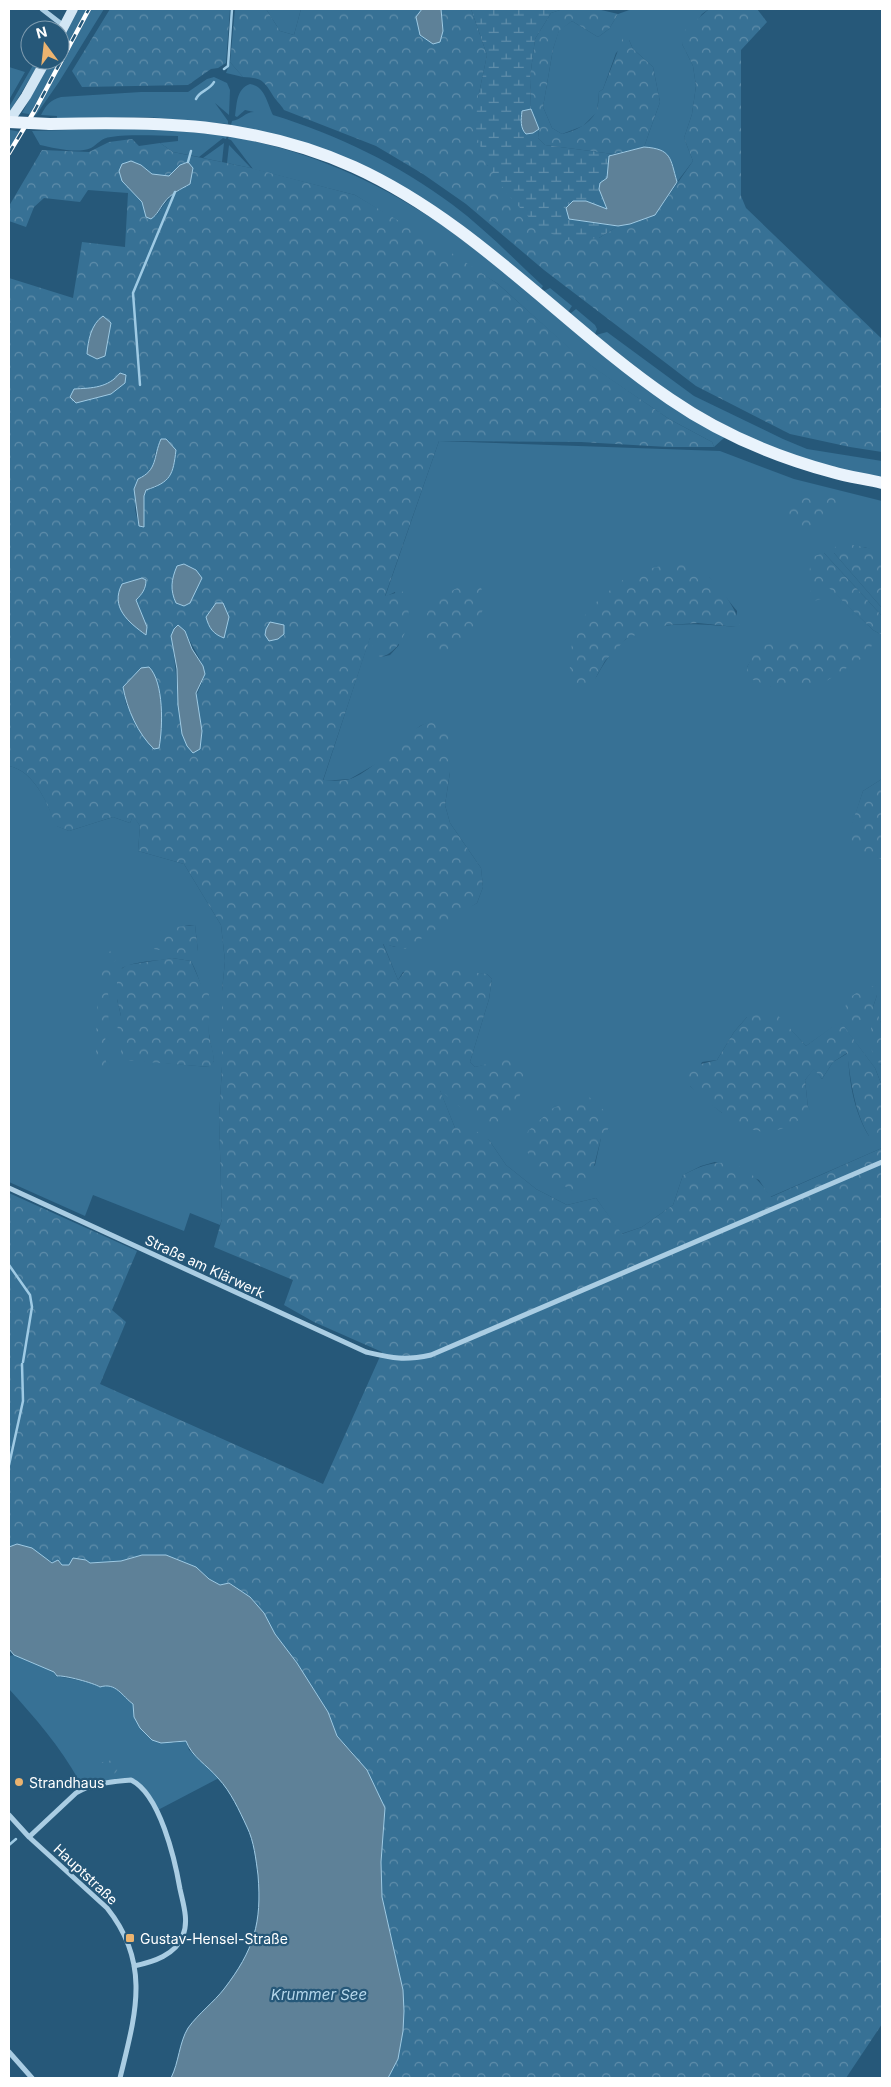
<svg xmlns="http://www.w3.org/2000/svg" width="891" height="2087" viewBox="0 0 891 2087" font-family="Inter,sans-serif">
<style>
.grass{fill:#377195;fill-rule:evenodd}
.forest{fill:url(#forest-crowns);fill-rule:evenodd}
.wetland{fill:url(#wetland-marsh)}
.water{fill:#5e8198;stroke:#9ecae4}
.lines{fill:none;stroke-linecap:round;stroke-linejoin:round}
.stream{stroke:#9ecae4;stroke-width:2.5}
.minor{stroke:#aacde3;stroke-width:5}
.secondary{stroke:#d2e6f4;stroke-width:10}
.primary{stroke:#e9f3fc;stroke-width:12}
.rail-casing{stroke:#fff;stroke-width:4.5}
.rail{stroke:#265879;stroke-width:2.5;stroke-dasharray:8;stroke-linecap:butt}
.primary-bridge{stroke:#e9f3fc;stroke-width:12}
.poi-dot{fill:#ebb36f;stroke:#265879;stroke-width:2}
.labels{text-anchor:middle;dominant-baseline:central;stroke-width:4.5;stroke-linejoin:round;paint-order:stroke}
.street-label{font-size:14px;fill:#fff;stroke:#265879}
.poi-label{font-size:14px;fill:#fff;stroke:#265879;text-anchor:start}
.water-label{font-size:15px;font-style:italic;fill:#b5d7eb;stroke:#265879}
</style>
<defs>
<pattern id="forest-crowns" width="20" height="18" patternUnits="userSpaceOnUse" patternTransform="scale(1.25)"><rect width="20" height="18" fill="#377195"/><path d="M2 6a3 3 0 1 1 6 0M12 15a3 3 0 1 1 6 0" fill="none" stroke="#5f8daa"/></pattern>
<pattern id="wetland-marsh" width="20" height="14" patternUnits="userSpaceOnUse" patternTransform="scale(1.25)"><rect width="20" height="14" fill="#377195"/><path d="M1 5h8M5 5V1M11 12h8M15 12V8" fill="none" stroke="#5f8daa"/></pattern>
</defs>
<rect width="100%" height="100%" fill="#265879"/>
<path class="grass" d="M79,9H104L59,82L36,115L22,113L51,60H60V43Z
M266,9H301L294,35L280,31Z
M632,9H709L702,14L682,44L693,66L696,86L692,114L684,138L693,161L677,182C670,158 672,149 644,147L660,102L653,67L633,49L629,40L616,53L603,89L599,92L597,112L583,126L562,134L552,128L543,107L553,49L559,30L572,21L598,37L609,29L618,14Z
M36,60H41L9,113V107Z
M230,62L243,77L226,73Z
M9,67L25,72L9,100Z
M214,77L227,83L230,90L229,115L215,103L228,121V124L148,117L57,118V116L41,115C46,105 50,100 61,97L141,92H188L207,79Z
M250,84C265,86 267,103 273,115C338,135 398,164 453,205C485,229 514,259 543,286L541,289L544,291L550,288L572,306L568,312L571,313L576,309L595,325L597,329L595,334L596,335L607,332L694,396L783,439L807,449L882,461V478C848,471 815,464 782,451C742,436 704,414 667,391L418,196L231,125L232,121C241,120 245,112 254,112L245,110L237,117L235,116C237,104 236,89 250,84Z
M142,128L227,135L226,139L223,138L199,157L173,152L160,143L178,141V136C155,136 133,134 111,137C101,138 98,144 91,148C77,154 54,148 40,145L32,131Z
M10,130L21,132L9,150V132Z
M229,136C310,151 376,180 445,227L725,437L714,447L712,442L669,419L582,360L498,284L355,195L253,169L231,140L228,139Z
M224,143L222,162L203,158Z
M229,145L251,168L227,163Z
M439,441L720,451L794,479L882,501V553L864,547L834,553L882,608V616L824,553L827,585L873,630L882,635V779L863,791L848,838L882,860V1025L873,1007L877,995L876,985L871,1016L880,1065L882,1063V1086L875,1068L840,1022L806,1046L792,1031L747,1017L734,1032L717,1060L702,1062L690,1086L722,1113L808,1108L805,1080L814,1068L822,1079L833,1062L848,1053C849,1081 854,1112 869,1136H882V1148L770,1197L759,1180L715,1162L701,1166L683,1175L673,1205L642,1227L621,1234L596,1198L567,1205L536,1189L506,1165L489,1140L455,1128L439,1088L495,1063L475,1067L470,1062L489,999L492,979L487,974L403,972L398,980L383,943L395,947L477,903L483,887L481,868L450,823L445,805L450,772L433,721L420,726L381,761L350,779L323,781L370,637L381,657L390,655L399,645L395,592L385,597ZM637,572L709,577L737,611L736,627C704,624 653,619 626,639C612,649 603,665 595,679ZM754,656L771,687L747,667ZM601,1138L595,1165L573,1191L558,1181Z
M9,766C35,771 48,805 57,826L69,831L113,817L130,823L133,815L140,826L138,851L184,864L221,925L225,961L222,991V1067L219,1118L222,1219L220,1225L190,1213L184,1231L93,1195L85,1216L9,1182ZM190,925H195L198,952L185,926ZM172,958L191,961C203,984 207,1009 209,1034C210,1043 213,1052 214,1061L209,1067L121,1059V1016L117,999L122,968C137,960 155,962 172,958Z
M14,1655L54,1672L56,1676L94,1683L100,1687C116,1682 122,1696 133,1704L134,1717L173,1743L186,1741L189,1750L219,1778L156,1811L143,1790L131,1780L83,1788C64,1751 37,1720 9,1689V1656Z"/>
<path class="forest" d="M110,9H230L226,63L218,68L211,69L188,85L82,87L72,71Z
M235,9H266L280,31L294,35L301,9H422L416,17L440,42L443,31L441,9H471L487,55L478,98L487,165L599,238L618,226L630,224L655,215L693,161L684,138L692,114L696,86L693,66L682,44L685,30L709,9H757L767,22L741,50V196L746,208L882,339V452L850,447L790,434L696,386L544,270L466,204L423,174L376,146L284,110C280,103 275,100 272,94C263,79 260,78 243,77L230,62Z
M563,9H597L618,14L609,29L598,37L572,21L559,31L553,49L543,107L552,128L562,134C574,131 589,125 596,112C599,107 598,98 599,92L603,89L624,35L629,40L633,49L653,67L660,102L644,147L613,154L545,145L538,138L539,129L531,109L530,78L535,39L551,13Z
M132,139L139,146L160,143L173,152L251,168L355,195L441,246L498,284L583,360L669,419L712,442L714,447H668L581,442L439,441L385,596L402,591C417,611 405,651 381,657L376,655L370,638L323,780C331,781 343,781 350,779C379,769 408,726 432,721C439,719 445,722 451,726L450,772L445,805L450,823L481,868L483,887L477,903L405,949L383,944L398,980L408,967L416,966L487,974L492,979L489,999L470,1062L475,1067L522,1055C527,1085 520,1101 504,1125C475,1127 460,1105 440,1090L455,1128L466,1124L489,1140L506,1165L536,1189L567,1205L596,1198L622,1234L642,1227L673,1205L683,1175C722,1154 745,1159 771,1197L882,1148V2024L846,2078H388L398,2059L403,2031L404,2011L403,1989L382,1897L381,1862L385,1808L353,1753L337,1736L328,1712L297,1663L275,1634L264,1613L250,1597L230,1583L220,1585L209,1579L196,1567L166,1555H142L121,1561L89,1563L86,1560C79,1562 70,1566 63,1565C42,1563 30,1538 9,1547V1193L137,1251L112,1310L126,1322L100,1384L323,1484L382,1352L314,1322L284,1305L293,1280L214,1247L222,1219L219,1118L222,1067V991L225,961L221,925L184,864L138,851L140,826L133,816L130,823L113,817L69,831L56,826C48,805 35,771 9,766V278L73,298L82,242L125,247L128,193L88,190L80,202L44,198L34,207L26,227L9,221V206L42,150L89,152L109,142ZM141,165L152,174L170,176L180,165L190,184C175,192 166,200 157,215L146,217L142,202L122,181ZM111,323L105,356L88,341L91,336ZM120,373L111,394L94,388C105,386 112,383 120,373ZM156,449L157,487L146,490L144,496V527L139,526L135,510L138,479C155,472 153,465 156,449ZM185,631C191,645 202,659 205,674L182,734C177,702 177,669 171,636ZM141,668L147,742L126,704L123,687Z
M795,494H829L840,499L843,507C834,514 812,528 801,527C780,525 779,504 795,494Z
M843,543L878,550L882,553V608L834,553L835,547Z
M824,553L882,616V635L873,630L827,586L821,599L814,601C808,588 807,568 814,556Z
M666,565C674,565 683,564 690,565C710,570 735,605 740,624L736,627L698,623L668,625L645,631L626,639L605,661L595,679L588,686L571,683C566,644 577,616 608,592C616,585 626,577 636,572C645,569 657,567 666,565Z
M466,584L479,585C499,612 458,645 437,656C422,646 420,614 435,602C444,594 455,589 466,584Z
M860,639L873,644L864,657L820,685L771,687L748,678L747,667L759,645Z
M882,779V860L872,855L859,856L847,838L863,791Z
M195,925L198,952L196,956L154,949L155,942L167,928Z
M111,951H118L119,955L112,965L108,991L109,1013L104,1048L107,1068L101,1069L96,1059V1030L99,1020L97,1005L101,970L107,953Z
M172,958L191,961L201,984L207,986C212,1002 208,1018 209,1034C210,1043 214,1052 214,1061L210,1067L121,1060V1043L117,1025L121,1016L117,999V972L127,965Z
M877,985V995L873,1007L879,1012V1018L882,1025V1063L880,1065L871,1049V1017L853,1022L845,1009L847,999L864,988Z
M774,1011L806,1046L840,1021L875,1068L882,1086V1136H869C854,1111 851,1082 847,1053L833,1062L822,1079L814,1069L805,1080L808,1108L794,1125L767,1133L750,1129L722,1113L701,1097L690,1086L685,1068L717,1060L734,1032L747,1017Z
M587,1095L610,1116L612,1124L601,1138L588,1190L574,1192L539,1170L524,1147L528,1131L553,1108Z
M113,1760L118,1761L117,1771L112,1776L101,1777L98,1763Z"/>
<path class="wetland" d="M471,9H563L551,13L535,39L530,78L531,109L522,112L521,124L533,133L539,129L538,138L545,145L613,154L609,156L607,178L600,183L599,189L607,209L569,219L618,226L599,238L564,240L538,227L508,195L487,165L475,131L478,98L487,55Z"/>
<path class="water" d="M422,9H441L443,31L440,42L433,44L420,35L416,17Z
M531,109L539,129L533,133L526,134C520,128 521,120 522,111Z
M644,147C672,149 670,158 677,182L655,215L630,224L618,226L569,219L566,208L573,201H586L607,209L599,189L600,183L607,178L609,156Z
M131,161L141,165L152,174L169,176L180,165L188,162L193,168L190,184C181,189 170,194 164,203C159,209 158,214 151,219L146,217L142,202L122,181L119,171L122,164Z
M103,316L111,323L105,356L97,359L87,354C88,341 91,324 103,316Z
M120,373L126,375L125,383L111,394L76,403L70,397L74,389C92,388 108,388 120,373Z
M161,439H166L176,450C173,475 171,482 146,490L144,496V527L139,526L134,489L138,479C158,470 153,457 161,439Z
M184,564L196,570L202,578L190,603L184,606L176,603C170,590 171,580 177,566Z
M142,578L146,580C146,589 142,594 136,600L147,627L146,635C128,622 110,607 122,584Z
M216,603H223L229,617L224,638C213,634 209,628 206,617Z
M270,622L284,625V634L278,639L269,641L265,635L266,629Z
M178,625L185,631L192,649L203,666L205,674L196,693L202,731L200,749L193,753L187,746L182,734L178,705L177,669L171,636L174,629Z
M149,667C164,682 163,727 159,748L154,749C138,734 127,709 123,687L141,668Z
M17,1544L32,1548L52,1563L58,1560L62,1565H69L73,1558L86,1560L90,1563L121,1561L142,1555H166L196,1567L209,1579L220,1585L229,1583L250,1597L264,1613L275,1634L297,1663L328,1712L337,1736L367,1770L385,1808L381,1862L382,1897L403,1990L404,2011L403,2031L398,2059L388,2078H171C179,2062 179,2043 188,2028C198,2014 214,2002 224,1989C254,1950 262,1923 258,1875C256,1860 254,1841 247,1827C239,1810 231,1792 218,1778C207,1765 192,1757 186,1741L161,1743L152,1740L140,1728L134,1717L133,1704C122,1696 116,1682 100,1687C94,1683 64,1675 57,1676L54,1672L14,1655L9,1649V1547Z"/>
<g class="lines">
<path class="stream" d="M224,69L228,66L232,9
M196,99C199,91 210,90 214,82
M188,162L191,151
M140,385L133,293L175,192
M9,1265L30,1295L32,1307L23,1362
M9,1465L23,1401L22,1364
M9,1845L16,1839"/>
<path class="minor" d="M42,9L64,26
M9,1188L366,1352C392,1358 403,1361 431,1355L882,1162
M9,1815L29,1837L107,1908C152,1964 135,2016 120,2078
M29,1837L76,1793C92,1783 112,1782 131,1780C160,1794 175,1860 180,1889C183,1903 189,1921 183,1935C176,1955 153,1962 134,1966
M9,2052L32,2078"/>
<path class="secondary" d="M60,34L73,9
M9,121L26,96L46,60"/>
<path class="primary" d="M50,124C157,121 254,122 354,167C475,222 562,325 670,399C718,432 776,457 832,472C848,477 866,479 882,483"/>
<g class="rail-casing">
<path id="rail" d="M9,153L35,110L89,9"/>
</g>
<use href="#rail" class="rail"/>
<path class="primary-bridge" d="M9,122L50,124"/>
</g>
<g class="poi-dot">
<circle cx="19" cy="1782" r="5"/>
<rect x="125" y="1933" width="10" height="10" rx="2.5"/>
</g>
<g class="labels">
<g class="street-label">
<text transform="translate(205 1266) rotate(25)">Straße am Klärwerk</text>
<text transform="translate(86 1874) rotate(43)">Hauptstraße</text>
</g>
<g class="poi-label">
<text x="29" y="1782">Strandhaus</text>
<text x="140" y="1938">Gustav-Hensel-Straße</text>
</g>
<g class="water-label">
<text x="319" y="1994">Krummer See</text>
</g>
</g>
<rect width="891" height="2087" fill="none" stroke="#ffffff" stroke-width="20"/>
<g transform="translate(45 45) rotate(345)"><circle r="24" fill="#265879" stroke="#7d9baf"/>
<path d="M0-4L9 19L0 12L-9 19Z" fill="#ebb36f"/>
<text y="-8" font-size="14" font-weight="bold" text-anchor="middle" fill="#ffffff">N</text>
</g>
</svg>
